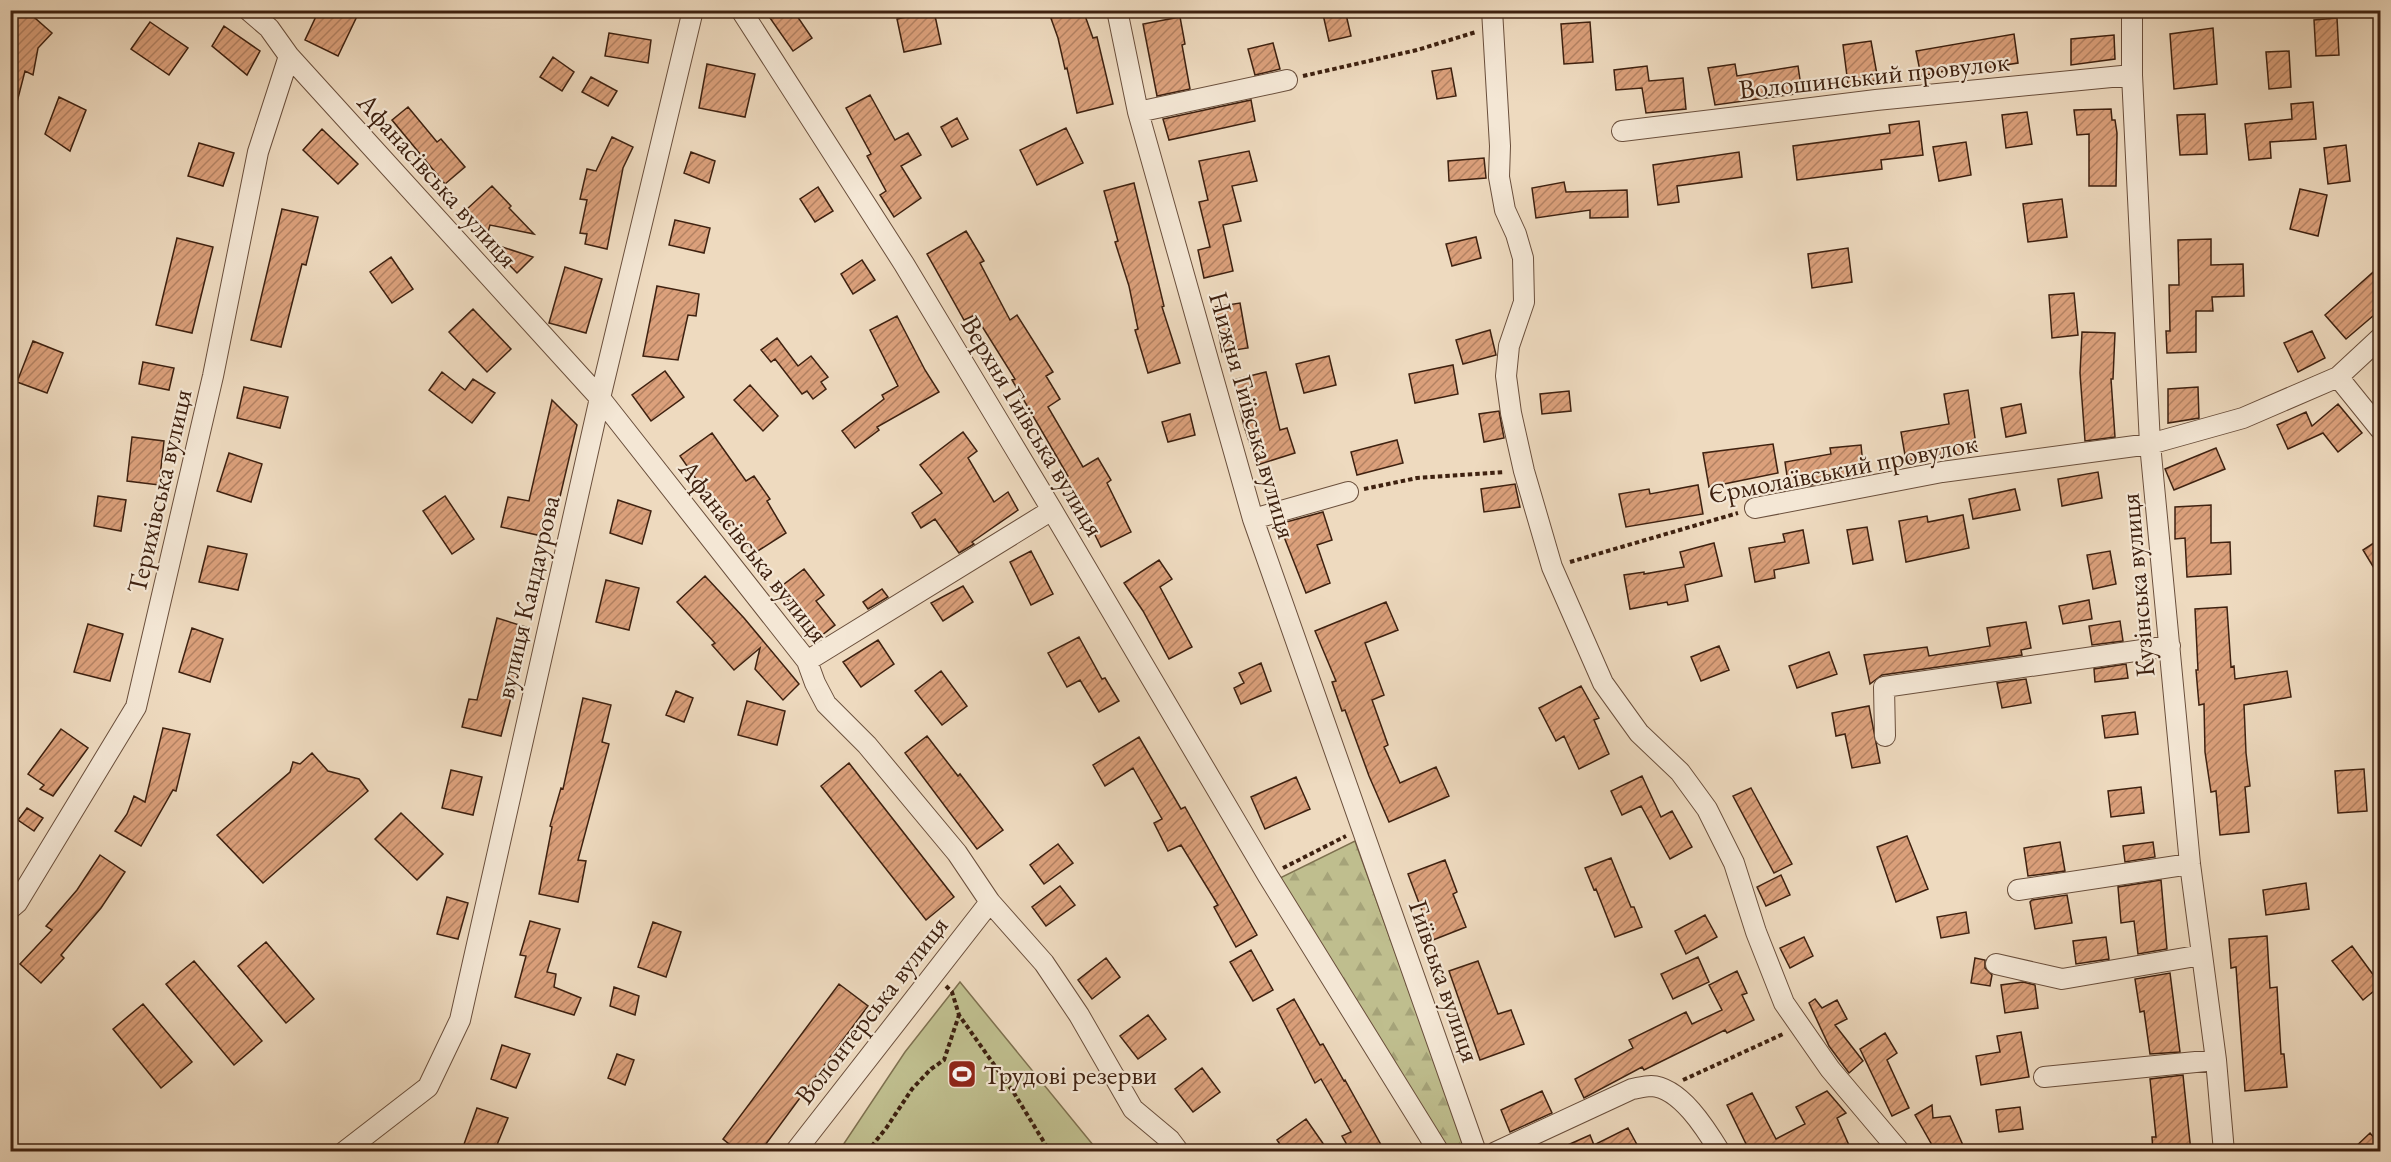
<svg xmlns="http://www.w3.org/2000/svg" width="2391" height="1162" viewBox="0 0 2391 1162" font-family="'EB Garamond',serif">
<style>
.forest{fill:url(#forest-firs);stroke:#7e704f;stroke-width:1.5}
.pitch{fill:#bfbe8e;stroke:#7e704f;stroke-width:1.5}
.building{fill:url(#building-hatch);stroke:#3e2110;stroke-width:1.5}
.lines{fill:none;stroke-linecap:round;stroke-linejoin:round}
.minor-casing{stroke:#6a4f3c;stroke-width:22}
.path{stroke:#3e2110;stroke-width:4;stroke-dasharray:4.5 3;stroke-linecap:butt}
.minor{stroke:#f4e7d5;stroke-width:20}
.labels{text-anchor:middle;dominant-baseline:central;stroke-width:4.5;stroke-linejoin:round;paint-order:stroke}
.street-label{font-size:27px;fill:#3e2110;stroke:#f4e7d5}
.poi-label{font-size:27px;fill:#3e2110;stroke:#f4e7d5;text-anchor:start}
</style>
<defs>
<pattern id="forest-firs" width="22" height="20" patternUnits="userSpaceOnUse" patternTransform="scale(1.5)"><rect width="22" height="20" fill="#bfbe8e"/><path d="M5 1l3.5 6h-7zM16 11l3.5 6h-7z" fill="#a5a379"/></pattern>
<pattern id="building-hatch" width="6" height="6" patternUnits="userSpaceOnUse" patternTransform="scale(1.5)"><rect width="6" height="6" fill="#dba07b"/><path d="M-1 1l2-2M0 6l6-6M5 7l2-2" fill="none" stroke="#b38263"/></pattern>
</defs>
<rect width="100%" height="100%" fill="#eedabf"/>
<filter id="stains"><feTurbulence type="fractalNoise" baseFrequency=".00333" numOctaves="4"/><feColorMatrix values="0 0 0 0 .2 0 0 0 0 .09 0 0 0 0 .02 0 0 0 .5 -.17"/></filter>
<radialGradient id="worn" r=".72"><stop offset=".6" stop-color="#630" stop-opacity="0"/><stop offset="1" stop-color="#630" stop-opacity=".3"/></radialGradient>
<path class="forest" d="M1355,841L1467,1151H1448L1280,878Z"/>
<path class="pitch" d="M960,982L1098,1151H839L905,1052Z"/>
<path class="building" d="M10,10H39L35,18L52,33L38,48L33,75L25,71L16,106H10Z
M319,10H360L338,56L305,40Z
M781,10H793L812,38L793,51L770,18Z
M1048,10H1083L1093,38L1097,37L1113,104L1077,113L1067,68L1065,69L1058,38Z
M1322,10H1345L1351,36L1329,41Z
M934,11L941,44L904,52L897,19Z
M1180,17L1185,44L1182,45L1190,89L1157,96L1143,24Z
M2337,18L2339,55L2316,56L2314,20Z
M150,22L188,48L169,75L131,49Z
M1590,22L1593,62L1564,64L1561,24Z
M224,26L260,51L247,75L212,46Z
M2213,28L2217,84L2174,89L2170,34Z
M609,33L651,40L648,63L605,56Z
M2014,34L2018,63L1979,69L1978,64L1921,76L1916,51Z
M2114,35L2115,59L2071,65V39Z
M1871,41L1878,80L1848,84L1843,45Z
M1273,43L1280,69L1255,75L1248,49Z
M2289,51L2291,87L2269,89L2266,52Z
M553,57L574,72L562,91L540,77Z
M707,64L755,74L745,117L699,108Z
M1735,64L1737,76L1798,66L1802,93L1715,105L1708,68Z
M1647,66L1649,81L1683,78L1686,109L1646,113L1642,88L1616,90L1614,70Z
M1451,68L1456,96L1437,99L1432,71Z
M591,77L617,91L608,106L582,92Z
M870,95L895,140L908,133L921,155L901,166L921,198L894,217L880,195L886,191L867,156L871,154L846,108Z
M59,97L86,110L70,151L45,134Z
M1251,100L1255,121L1169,140L1163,119Z
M2313,102L2316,139L2270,142L2271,158L2249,160L2245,124L2292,119L2291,104Z
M408,107L437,142L441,139L465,167L445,184L392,120Z
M2111,109L2112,120H2115L2117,133L2116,186H2089V134L2077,135L2074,110Z
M2027,112L2032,144L2006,148L2002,115Z
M2205,114L2207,154L2180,155L2177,115Z
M957,118L968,139L952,147L941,127Z
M1919,121L1923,155L1881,160L1882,169L1797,180L1793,146L1890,133L1889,125Z
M1066,128L1083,163L1037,185L1020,150Z
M322,129L358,164L338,184L303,150Z
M612,137L633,147L623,168L607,249L585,244L587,234L580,233L587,200L580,199L587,169L596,171Z
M1966,142L1971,175L1939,181L1933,147Z
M199,143L234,153L223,186L188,176Z
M2346,145L2350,181L2328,184L2324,148Z
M1249,151L1257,181L1232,186L1241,221L1223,225L1233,271L1204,278L1198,250L1210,247L1199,202L1208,200L1199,161Z
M691,152L715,161L709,183L684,173Z
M1739,152L1742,177L1677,186L1679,202L1658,205L1653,165Z
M1484,158L1486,178L1449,181L1448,161Z
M1564,182L1566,192L1627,190L1628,217L1590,218V210L1536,218L1532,188Z
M1134,183L1164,306L1162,307L1180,363L1148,373L1135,330L1138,329L1129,286L1115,242L1118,241L1104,191Z
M492,186L511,206L509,208L534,234L490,225L488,232L467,209Z
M818,187L833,211L815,222L800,199Z
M2300,189L2327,195L2318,236L2290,229Z
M2062,199L2067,237L2028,242L2023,204Z
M282,209L318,217L306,265L302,264L281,347L251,340Z
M675,220L710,228L704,253L669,245Z
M966,231L984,261L980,263L1010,320L1017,315L1053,372L1046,376L1060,399L1048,407L1083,467L1098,458L1111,480L1107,483L1131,532L1101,547L1083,511L1064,478L1068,476L1012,380L1015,379L975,315L964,320L927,254Z
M1476,237L1481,258L1452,266L1446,244Z
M177,238L213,247L192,333L156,325Z
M2211,239V265L2243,264L2244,296L2212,297L2213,311H2196V352L2167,353L2166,331H2170L2169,285H2179L2178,240Z
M487,242L533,257L517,273Z
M1848,248L1852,282L1812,288L1808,254Z
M391,257L413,289L392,303L370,272Z
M862,260L875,280L853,294L841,274Z
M2380,266V310L2346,339L2325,315Z
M565,267L602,279L586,333L549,323Z
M657,286L699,294L696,316L688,315L678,360L643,356Z
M2074,293L2078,335L2052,338L2049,295Z
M1240,303L1248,348L1222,352L1214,307Z
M473,309L511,349L487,372L449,332Z
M897,316L925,370L939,392L877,427L879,430L855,448L842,431L884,399L882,395L898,386L870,330Z
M1490,330L1496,355L1463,364L1456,340Z
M2312,331L2325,358L2298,372L2284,343Z
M2082,332L2115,333L2113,379H2111L2115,437L2085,441L2080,373Z
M777,338L798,366L811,356L828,377L821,382L826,389L813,399L807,391L802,394L775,359L771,362L761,350Z
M33,341L63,353L47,393L17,382Z
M1329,356L1336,385L1304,393L1296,364Z
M143,362L174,368L169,390L139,384Z
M1453,365L1458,394L1415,403L1409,374Z
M665,371L684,397L651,421L632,395Z
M442,372L465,390L473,379L495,393L472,423L429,390Z
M1266,372L1280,430L1287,428L1295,453L1257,465L1244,426L1233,380Z
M750,385L778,416L763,431L734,400Z
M244,387L288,397L280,428L237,418Z
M2198,387L2199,418L2168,423V389Z
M1968,390L1977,452L1953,456V453L1906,461L1901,432L1949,424L1944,394Z
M1569,391L1571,411L1542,414L1540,394Z
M552,400L577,425L559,501L550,500L542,536L501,527L508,497L529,501Z
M2021,404L2026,433L2006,437L2001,408Z
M2338,404L2362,433L2338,452L2323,433L2288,449L2277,425L2306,412L2312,426Z
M1499,411L1504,438L1484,442L1479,414Z
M1190,414L1195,435L1168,442L1162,422Z
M963,432L977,451L968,458L994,502L1008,492L1018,510L972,542L974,544L959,553L935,519L921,528L912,513L942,493L920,465Z
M712,433L746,481L754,476L770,499L767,501L786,533L753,554L734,523L729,526L680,456Z
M132,437L164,441L159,485L127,481Z
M1397,440L1403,463L1357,475L1351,452Z
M1773,444L1778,473L1709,487L1703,453Z
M1861,445L1864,475L1789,489L1785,462L1831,454L1830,448Z
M2216,448L2225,469L2174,490L2165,469Z
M229,453L262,464L251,502L217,491Z
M2098,472L2102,498L2062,506L2058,479Z
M1515,484L1520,507L1484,512L1481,489Z
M1698,485L1703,514L1626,527L1619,494L1649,489L1650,494Z
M2015,489L2020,510L1973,519L1969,499Z
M98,496L126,500L121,531L94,526Z
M445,496L474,539L452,554L423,511Z
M618,500L651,511L642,544L610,533Z
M2211,505V543L2230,542L2231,574L2187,577L2185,538L2175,539V507Z
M1323,512L1332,540L1317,545L1330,583L1306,593L1279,524Z
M1963,515L1969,548L1906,562L1899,521L1927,516L1928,522Z
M1867,527L1873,560L1853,564L1847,530Z
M1803,530L1809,563L1774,570L1775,578L1755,582L1749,548L1785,542L1783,534Z
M2380,539V578L2363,550Z
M1714,543L1722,576L1685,585L1688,601L1668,605L1667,602L1630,609L1624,575L1644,572V574L1684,567L1680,552Z
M208,546L247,554L238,590L199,582Z
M1031,551L1053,594L1031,605L1010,562Z
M2110,551L2116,584L2093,589L2087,555Z
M1159,560L1172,579L1160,587L1192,647L1169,659L1143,611L1124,583Z
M804,569L824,595L816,601L835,625L817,639L779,588Z
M705,576L744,618L799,684L783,700L755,669L760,648L734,670L712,645L715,643L677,602Z
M606,580L639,588L629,630L596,622Z
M963,586L973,602L943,621L931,603Z
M882,589L888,597L868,609L863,602Z
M2089,600L2092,619L2063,624L2059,606Z
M1386,602L1398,630L1365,643L1384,695L1372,700L1388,745L1384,747L1400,783L1436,767L1449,796L1389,822L1369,776L1345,710L1342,711L1332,682L1336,681L1315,631Z
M2227,607L2231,667L2234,666L2235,679L2287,671L2291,697L2244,705L2246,753L2250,786L2245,787L2249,832L2220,835L2216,791L2211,792L2205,752L2204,704L2199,705L2196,670H2198L2195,609Z
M497,618L529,628L501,736L462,727L469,699L477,700Z
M2120,621L2123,641L2092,645L2089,626Z
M2026,622L2031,648L2021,650L2022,655L1882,675L1870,684L1864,655L1927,647L1929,656L1990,646L1987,628Z
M88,624L123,634L110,681L74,672Z
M192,628L223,639L210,682L179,672Z
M1079,637L1102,679L1105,678L1119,701L1099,712L1080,680L1067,687L1048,653Z
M878,640L894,664L861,687L843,662Z
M1719,646L1729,670L1701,681L1691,657Z
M1829,652L1837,674L1797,688L1789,666Z
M1261,663L1271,691L1241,704L1234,688L1244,683L1239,673Z
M2126,664L2128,678L2095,682L2094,669Z
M941,671L967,706L942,725L915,691Z
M2026,679L2031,703L2002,708L1997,683Z
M1581,686L1599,718L1594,720L1609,754L1579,769L1564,736L1556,741L1539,708Z
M676,691L693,698L684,722L666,715Z
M583,698L611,705L602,742L609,744L578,860L586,861L578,902L539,894L552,827L550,826L561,788L563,789Z
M747,701L785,711L777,745L738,735Z
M1869,706L1880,763L1852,768L1845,734L1836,736L1832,713Z
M2135,712L2138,734L2105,738L2102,716Z
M163,728L190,734L176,791L173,790L141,846L115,831L127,814L134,796L145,802Z
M61,729L88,748L53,796L40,789L44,785L28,774Z
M927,736L958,776L960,774L1003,830L977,849L905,753Z
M1139,737L1181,809L1185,807L1257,935L1236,947L1214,907L1218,905L1181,845L1168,851L1154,823L1162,819L1133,768L1105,786L1093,765Z
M312,753L328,771L359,779L368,791L263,883L217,835L290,772L293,762L300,764Z
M849,763L954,897L926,920L821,786Z
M2364,769L2367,811L2338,813L2335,771Z
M451,770L482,777L473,815L442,808Z
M1642,776L1661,817L1672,811L1692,847L1670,859L1641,806L1622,815L1611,791Z
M1296,777L1310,809L1265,829L1251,797Z
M2141,787L2144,813L2111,817L2108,791Z
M1751,788L1792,864L1774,873L1733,796Z
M27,808L43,818L34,831L18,820Z
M401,813L443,854L417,880L375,839Z
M1907,836L1928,889L1896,902L1877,847Z
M2060,842L2065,871L2028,876L2024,848Z
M2153,842L2155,857L2125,862L2123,846Z
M1058,844L1073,863L1044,884L1030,865Z
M100,855L125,872L101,908L61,955L64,958L41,983L20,964L52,930L46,926L77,890Z
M1611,858L1631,907H1634L1642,927L1615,937L1596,889L1594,890L1585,868Z
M1445,860L1457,892L1453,894L1466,927L1433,940L1408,874Z
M1781,875L1790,895L1766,906L1757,887Z
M2161,880L2167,949L2138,954L2134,921L2121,923L2118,887Z
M2306,883L2309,909L2266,915L2263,890Z
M1060,886L1075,905L1046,926L1032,907Z
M2067,895L2072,923L2035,929L2030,902L2032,900Z
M447,897L468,903L458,939L437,934Z
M1966,912L1969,933L1941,938L1937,917Z
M1705,915L1717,937L1686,954L1675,931Z
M530,921L560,929L547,972L556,974L554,987L581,998L574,1015L515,997L526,956L520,955Z
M653,922L681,932L666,977L638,967Z
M2267,936L2270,988L2277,987L2281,1054H2284L2287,1087L2245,1091L2236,967L2231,968L2229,939Z
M1804,937L1813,956L1790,968L1780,948Z
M2106,937L2109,959L2076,964L2073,941Z
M266,942L314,999L286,1023L238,966Z
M2352,946L2380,984V986L2363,1000L2332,961Z
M1251,950L1273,990L1253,1001L1230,962Z
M1698,957L1709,982L1673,999L1661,974Z
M1106,958L1120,977L1092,999L1078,980Z
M1975,958L1985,960V968L1992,975L1990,986L1971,983Z
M194,961L262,1041L234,1065L166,984Z
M1478,961L1498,1014L1511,1010L1524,1044L1480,1060L1449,971Z
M1737,971L1747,993L1742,995L1754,1020L1727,1033L1725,1030L1644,1070L1642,1067L1584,1098L1575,1079L1633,1048L1629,1040L1686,1012L1692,1024L1722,1010L1709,985Z
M2170,973L2180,1052L2150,1054L2144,1011L2140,1012L2135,979Z
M2023,982L2035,985L2038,1008L2005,1013L2001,985Z
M839,984L868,1006L760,1152H739L723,1139Z
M614,987L639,996L635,1015L610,1006Z
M1294,999L1320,1045L1323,1044L1344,1081L1345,1080L1385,1152H1351L1342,1136L1351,1132L1321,1079L1315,1083L1277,1009Z
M1815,999L1822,1008L1837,1000L1847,1019L1835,1025L1863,1061L1849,1073L1829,1046L1809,1003Z
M143,1004L192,1062L161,1088L113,1029Z
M1148,1015L1166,1039L1138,1059L1120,1036Z
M2021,1032L2029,1077L1981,1085L1976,1056L2000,1052L1997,1036Z
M1885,1033L1897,1053L1887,1060L1909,1108L1892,1116L1860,1049Z
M502,1045L530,1054L516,1088L491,1079Z
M617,1054L634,1060L625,1085L608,1078Z
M1202,1068L1220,1092L1193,1112L1175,1089Z
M2183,1075L2191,1152H2153L2152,1137H2156L2150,1079Z
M1542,1091L1552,1113L1510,1132L1501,1110Z
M1827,1091L1846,1113L1837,1118L1852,1152H1750L1727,1105L1752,1093L1776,1139L1805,1124L1796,1107Z
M1932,1105L1933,1118L1950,1116L1966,1152H1936L1915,1115Z
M2020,1107L2023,1129L1999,1132L1996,1110Z
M477,1108L508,1118L494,1152H475L463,1147Z
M1306,1119L1329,1152H1285L1277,1140Z
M1628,1128L1641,1152H1552L1590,1135L1594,1145Z
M2370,1133L2380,1145V1152H2350Z"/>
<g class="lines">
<g class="minor-casing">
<path id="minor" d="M248,10L269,28L289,56L600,398L807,661L815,683L826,704L867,745L957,853L990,902L1044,963L1079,1015L1133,1109L1170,1140L1179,1152
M741,10L904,264L1052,510L1268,876L1439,1152
M1117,10L1138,112L1253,519L1476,1152
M1492,10L1500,146L1499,177L1505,210L1516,234L1523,258L1524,302L1509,346L1506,376L1511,413L1524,471L1552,567L1603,683L1639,733L1680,772L1707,809L1734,863L1756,932L1784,1003L1830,1069L1900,1152
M2132,10V75L2150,444L2190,864L2216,1060L2224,1152
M1138,112L1287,80
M1622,131L1876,100L2132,75
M2338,377L2380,429
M1755,508L1942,472L2150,444L2243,418L2338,377L2380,338
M1253,519L1348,492
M807,661L1052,510
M1885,736L1884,687L2170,646
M2018,890L2190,864
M10,909L17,903L136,707L213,376L258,152L289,56
M1996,964L2062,979L2202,955
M2044,1077L2216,1060
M344,1152L428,1087L460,1020L600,398L693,10
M795,1152L990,902
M1496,1152L1632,1089C1638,1088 1645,1086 1651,1086C1680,1087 1706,1129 1720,1152"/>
</g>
<path class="path" d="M1303,76L1417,50L1476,32
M1364,489L1417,478L1505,472
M1570,562L1738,513
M1283,868L1346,836
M946,986L952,992L959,1015L1014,1093L1050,1152
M1683,1080L1783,1034
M867,1152L887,1127L912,1089L931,1069L944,1060L959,1015"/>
<use href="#minor" class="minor"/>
</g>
<defs>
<g id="stadium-square" transform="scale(1.5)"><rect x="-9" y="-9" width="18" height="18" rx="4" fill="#8f2418" stroke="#f4e7d5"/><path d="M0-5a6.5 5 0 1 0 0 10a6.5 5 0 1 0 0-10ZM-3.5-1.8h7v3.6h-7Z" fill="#fff"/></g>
</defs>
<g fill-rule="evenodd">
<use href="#stadium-square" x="962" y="1074"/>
</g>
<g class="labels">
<g class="street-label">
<text transform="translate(1874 75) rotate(-6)">Волошинський провулок</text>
<text transform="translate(438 180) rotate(48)">Афанасівська вулиця</text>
<text transform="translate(1253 415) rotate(74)">Нижня Гиївська вулиця</text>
<text transform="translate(1033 426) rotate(59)">Верхня Гиївська вулиця</text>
<text transform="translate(1843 468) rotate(-11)">Єрмолаївський провулок</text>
<text transform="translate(159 491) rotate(-77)">Терихівська вулиця</text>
<text transform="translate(754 551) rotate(52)">Афанасівська вулиця</text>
<text transform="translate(2137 585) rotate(-95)">Кузінська вулиця</text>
<text transform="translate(527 597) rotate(-77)">вулиця Кандаурова</text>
<text transform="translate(1445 981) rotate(71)">Гиївська вулиця</text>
<text transform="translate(871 1010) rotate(-52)">Волонтерська вулиця</text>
</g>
<g class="poi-label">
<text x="983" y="1074">Трудові резерви</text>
</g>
</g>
<rect width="2391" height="1162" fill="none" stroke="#eedabf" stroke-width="36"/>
<rect x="12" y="12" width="2367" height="1138" fill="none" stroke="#3e2110" stroke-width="3"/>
<rect x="18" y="18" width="2355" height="1126" fill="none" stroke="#3e2110" stroke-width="1.5"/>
<rect width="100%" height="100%" filter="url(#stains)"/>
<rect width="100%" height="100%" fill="url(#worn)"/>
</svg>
